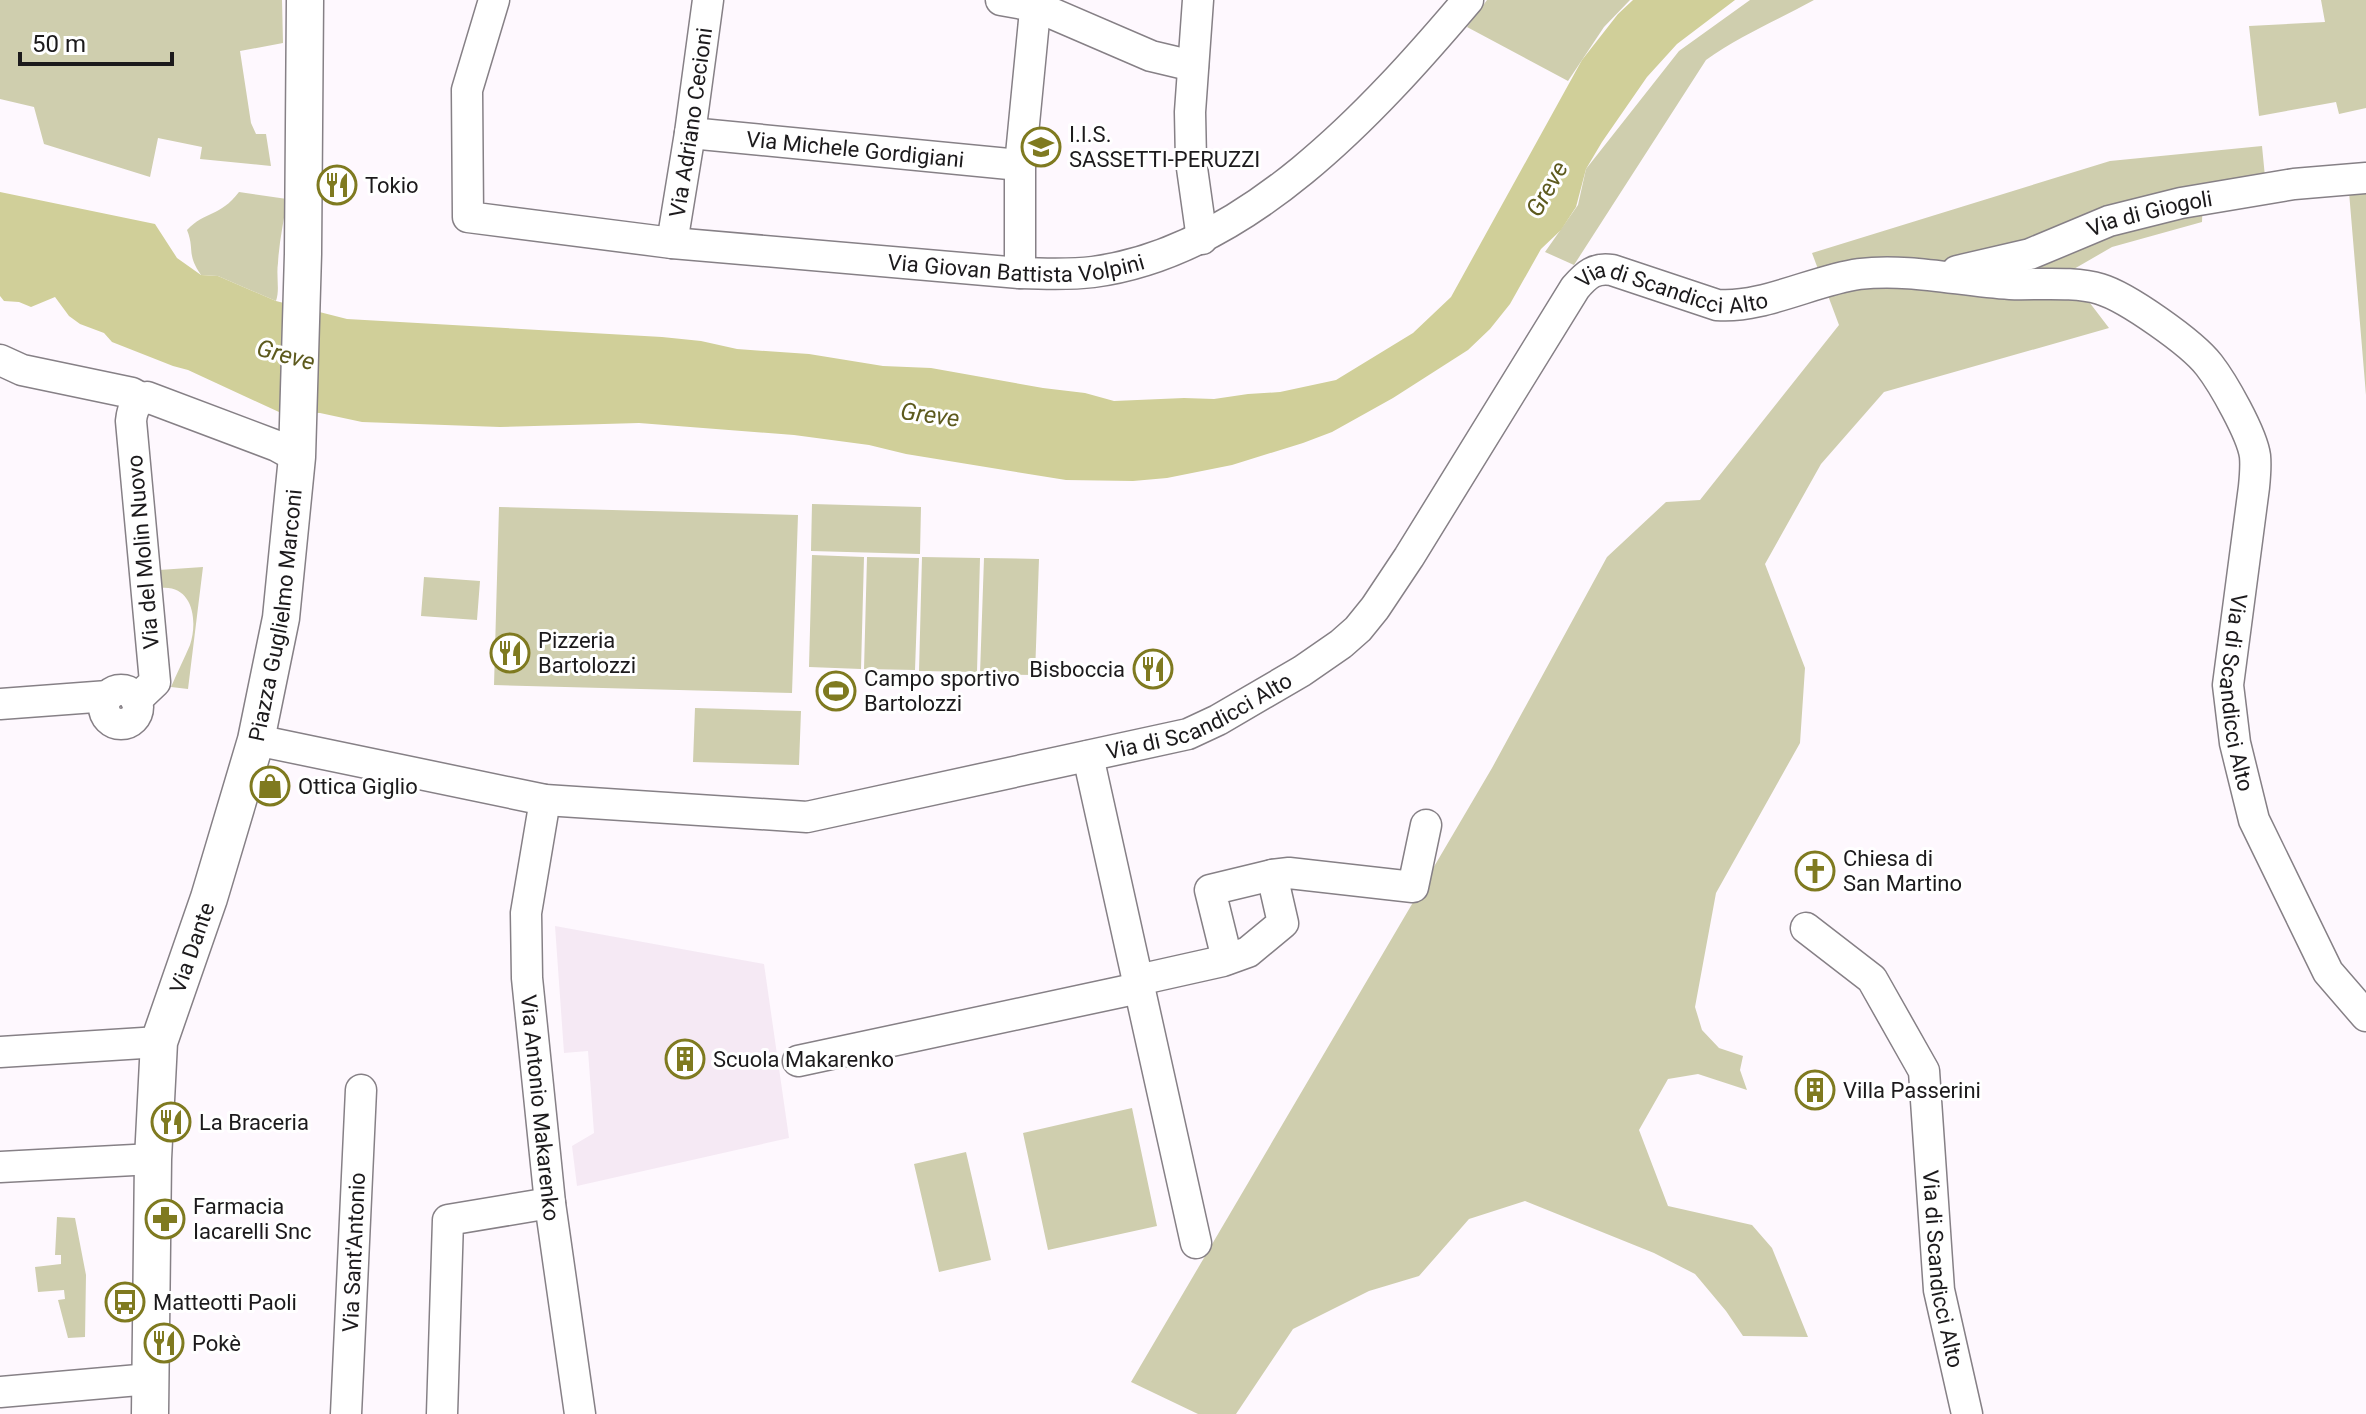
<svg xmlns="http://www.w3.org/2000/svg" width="2366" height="1414" viewBox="0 0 2366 1414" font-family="Roboto,sans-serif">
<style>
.built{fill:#f5e9f4}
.green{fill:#cfceae}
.water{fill:#d0cf99}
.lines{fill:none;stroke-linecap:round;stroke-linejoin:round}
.minor-casing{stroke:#868086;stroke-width:33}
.major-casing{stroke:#868086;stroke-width:39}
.minor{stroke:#fff;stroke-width:30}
.major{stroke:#fff;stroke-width:36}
.labels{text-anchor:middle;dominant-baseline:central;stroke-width:6;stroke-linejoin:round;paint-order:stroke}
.street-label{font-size:22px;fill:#1c1a1c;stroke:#fff}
.poi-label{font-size:22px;fill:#1c1a1c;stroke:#fff;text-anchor:start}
.water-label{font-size:24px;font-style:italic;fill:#5d5a1e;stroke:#fff}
</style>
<rect width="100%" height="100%" fill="#fef8fe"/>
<path class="built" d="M555,926L764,964L789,1138L577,1186L572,1146L594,1133L588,1051L564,1053Z"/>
<path class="green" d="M0,0H282L283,43L240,51L251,123L256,134H266L271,166L200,159L202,147L158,138L150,177L44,144L34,107L0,99Z
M1487,0H1630L1604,27L1568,81L1467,27Z
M1750,0H1814C1778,20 1739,36 1706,60L1574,265L1545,252L1578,205L1586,169L1679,51Z
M2321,0H2366V108L2339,114L2336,102L2259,116L2249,26L2325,22Z
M2262,146L2265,177L2203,195L2202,222L2112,247L2067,273L2109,328L1884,392L1821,464L1765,564L1805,668L1800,743L1716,893L1695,1007L1702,1030L1719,1048L1743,1056L1740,1070L1747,1090L1698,1074L1668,1079L1639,1130L1668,1206L1752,1225L1772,1248L1808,1337L1743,1336L1726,1311L1695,1274L1654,1253L1525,1201L1469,1219L1419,1276L1369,1291L1293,1329L1236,1414H1198L1131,1382L1492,768L1607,557L1666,502L1700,500L1839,325L1812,253L2110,161Z
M2366,178V395L2349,192Z
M239,192L287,199C284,220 279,242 278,263C276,276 280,290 276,301L218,276L201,275C186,253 195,250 187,230C205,211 220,217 239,192Z
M812,504L921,507L920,554L811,551Z
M499,507L798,515L792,693L494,685Z
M812,555L864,557L861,669L809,667Z
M867,557L919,558L915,670L864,669Z
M922,557L980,558L977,672L919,671Z
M984,558L1039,559L1035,675L980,674Z
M203,567L188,689L171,687C177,673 184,659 190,645C198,621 193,585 161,588L159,570Z
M424,577L480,581L477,620L421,616Z
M695,708L801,711L799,765L693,762Z
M1132,1108L1157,1226L1048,1250L1023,1133Z
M966,1152L991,1260L939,1272L914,1164Z
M57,1217L75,1218L86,1275L85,1337L68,1338L58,1300L65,1299L64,1290L38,1292L35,1267L61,1264V1255H55Z"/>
<path class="water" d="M1633,0H1735L1677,44L1647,77L1602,142L1586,169L1576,207L1561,230L1541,249L1510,304L1490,329L1468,350L1393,398L1332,432L1303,443L1232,465L1167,478L1133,481L1066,480L906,454L869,445L794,435L639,423L500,427L362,422L320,413L279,412L188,370L173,366L112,342L104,333L80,324L69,316L55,297L31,307L19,302L4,301L0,296V192L155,224L177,258L201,275L218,276L276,301L347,319L662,337L701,341L737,349L809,354L883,366L931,368L1043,388L1085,393L1114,401L1184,398L1214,399L1248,394L1280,392L1336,380L1413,333L1451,297L1582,60L1618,14Z"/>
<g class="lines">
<g class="minor-casing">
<g id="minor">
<path id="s1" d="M494,0L467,90L468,217L672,243L1020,273C1044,274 1069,275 1093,272C1246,252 1373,112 1468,0"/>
<path d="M1001,0L1035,6L1151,56L1193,66"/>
<path d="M1198,0L1190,112L1191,161L1202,239"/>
<path id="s2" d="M690,133L1020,165"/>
<path id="s3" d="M672,243L690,133L708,0"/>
<path id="s4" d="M1957,271L2030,254L2109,221L2181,203L2294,184L2366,178"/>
<path d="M1020,273V165L1036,0"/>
<path d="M0,360L22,370L132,393L141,398"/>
<circle cx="121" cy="707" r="17"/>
<path d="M136,700L155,682L131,421C132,410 136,400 147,397L277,446L297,457"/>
<path d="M0,704L108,696"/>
<path id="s5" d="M256,740L545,800L807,817L1188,734L1218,720L1302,671L1341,644L1358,629L1375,608L1409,557L1575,288C1586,275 1595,267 1612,270L1717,305C1761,309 1815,280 1859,274C1910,268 1959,281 2010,284C2036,285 2075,281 2100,289C2127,297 2192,343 2209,365C2223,383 2252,434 2255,456C2256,466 2255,477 2254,487L2228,685L2235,743L2254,820L2328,972L2366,1016"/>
<path d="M1088,756L1196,1243"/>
<path id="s6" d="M545,800L526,913L527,978L550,1203L580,1414"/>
<path id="s7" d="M1806,928L1872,979L1924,1071L1939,1290L1967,1414"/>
<path d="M1227,959L1210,890L1272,875"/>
<path d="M1138,980L1223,961L1248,952L1283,923L1272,875L1289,873L1413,887L1426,825"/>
<path d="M0,1052L159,1042"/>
<path d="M798,1061L1139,988"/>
<path d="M0,1167L153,1159"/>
<path d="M0,1392L150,1379"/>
<path id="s8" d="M346,1414L361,1090"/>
<path d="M442,1414L448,1220L550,1203"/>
</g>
</g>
<g class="major-casing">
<g id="major">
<path id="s9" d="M150,1414L153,1159L159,1042L209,898L256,740L281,618L297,457L303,254L305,0"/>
</g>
</g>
<use href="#minor" class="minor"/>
<use href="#major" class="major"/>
</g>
<defs>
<g id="school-ring" transform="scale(2)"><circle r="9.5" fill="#fff" stroke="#7f7a20" stroke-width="1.5"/><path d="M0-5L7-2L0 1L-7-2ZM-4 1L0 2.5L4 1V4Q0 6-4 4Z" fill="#7f7a20"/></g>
<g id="restaurant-ring" transform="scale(2)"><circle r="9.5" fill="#fff" stroke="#7f7a20" stroke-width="1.5"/><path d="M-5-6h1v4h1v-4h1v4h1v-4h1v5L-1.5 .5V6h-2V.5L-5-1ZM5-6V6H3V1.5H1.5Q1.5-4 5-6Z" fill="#7f7a20"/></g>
<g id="stadium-ring" transform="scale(2)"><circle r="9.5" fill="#fff" stroke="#7f7a20" stroke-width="1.5"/><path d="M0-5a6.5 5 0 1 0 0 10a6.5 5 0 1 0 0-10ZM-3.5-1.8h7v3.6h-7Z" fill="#7f7a20"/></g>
<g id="shop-ring" transform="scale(2)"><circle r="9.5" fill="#fff" stroke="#7f7a20" stroke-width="1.5"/><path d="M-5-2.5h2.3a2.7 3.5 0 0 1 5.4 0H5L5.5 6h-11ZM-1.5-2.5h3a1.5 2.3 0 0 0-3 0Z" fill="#7f7a20"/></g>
<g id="church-ring" transform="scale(2)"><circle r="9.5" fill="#fff" stroke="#7f7a20" stroke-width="1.5"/><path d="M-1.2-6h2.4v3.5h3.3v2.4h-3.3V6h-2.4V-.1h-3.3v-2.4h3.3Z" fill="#7f7a20"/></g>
<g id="building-ring" transform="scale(2)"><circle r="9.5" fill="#fff" stroke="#7f7a20" stroke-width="1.5"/><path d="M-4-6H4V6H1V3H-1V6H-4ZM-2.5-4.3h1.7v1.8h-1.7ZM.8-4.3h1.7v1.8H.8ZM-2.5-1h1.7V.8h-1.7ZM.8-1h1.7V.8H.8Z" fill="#7f7a20"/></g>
<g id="pharmacy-ring" transform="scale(2)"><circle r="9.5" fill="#fff" stroke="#7f7a20" stroke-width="1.5"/><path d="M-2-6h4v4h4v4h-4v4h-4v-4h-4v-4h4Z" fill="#7f7a20"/></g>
<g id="bus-ring" transform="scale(2)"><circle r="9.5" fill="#fff" stroke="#7f7a20" stroke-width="1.5"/><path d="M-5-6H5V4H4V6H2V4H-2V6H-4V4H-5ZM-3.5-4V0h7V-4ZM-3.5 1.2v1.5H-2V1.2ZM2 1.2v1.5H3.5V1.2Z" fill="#7f7a20"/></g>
</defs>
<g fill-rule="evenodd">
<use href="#school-ring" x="1041" y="147"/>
<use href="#restaurant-ring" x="337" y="185"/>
<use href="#restaurant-ring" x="510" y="653"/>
<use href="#restaurant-ring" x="1153" y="669"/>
<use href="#stadium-ring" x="836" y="691"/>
<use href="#shop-ring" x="270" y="786"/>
<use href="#church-ring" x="1815" y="871"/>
<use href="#building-ring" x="685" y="1059"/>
<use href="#building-ring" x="1815" y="1090"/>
<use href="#restaurant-ring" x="171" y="1122"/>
<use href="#pharmacy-ring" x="165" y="1219"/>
<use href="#bus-ring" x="125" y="1302"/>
<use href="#restaurant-ring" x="164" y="1343"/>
</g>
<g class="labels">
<g class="street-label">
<text stroke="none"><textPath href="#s3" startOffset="122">Via Adriano Cecioni</textPath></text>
<text stroke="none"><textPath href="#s2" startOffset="166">Via Michele Gordigiani</textPath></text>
<text stroke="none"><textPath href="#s4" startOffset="202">Via di Giogoli</textPath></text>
<text stroke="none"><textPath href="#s1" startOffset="772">Via Giovan Battista Volpini</textPath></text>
<text stroke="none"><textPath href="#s5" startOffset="1658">Via di Scandicci Alto</textPath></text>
<text transform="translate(143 552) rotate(-95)">Via del Molin Nuovo</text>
<text stroke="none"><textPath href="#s9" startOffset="816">Piazza Guglielmo Marconi</textPath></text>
<text stroke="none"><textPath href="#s5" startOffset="2570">Via di Scandicci Alto</textPath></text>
<text stroke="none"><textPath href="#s5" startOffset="964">Via di Scandicci Alto</textPath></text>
<text stroke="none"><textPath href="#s9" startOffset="472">Via Dante</textPath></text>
<text stroke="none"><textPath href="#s6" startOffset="310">Via Antonio Makarenko</textPath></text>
<text stroke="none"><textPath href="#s8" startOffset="162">Via Sant'Antonio</textPath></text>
<text stroke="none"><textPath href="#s7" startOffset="388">Via di Scandicci Alto</textPath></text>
</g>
<g class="poi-label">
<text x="1069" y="134">I.I.S.<tspan x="1069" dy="25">SASSETTI-PERUZZI</tspan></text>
<text x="365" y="185">Tokio</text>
<text x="538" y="640">Pizzeria<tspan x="538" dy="25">Bartolozzi</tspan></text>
<text x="1125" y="669" text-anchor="end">Bisboccia</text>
<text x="864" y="678">Campo sportivo<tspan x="864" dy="25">Bartolozzi</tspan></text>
<text x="298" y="786">Ottica Giglio</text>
<text x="1843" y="858">Chiesa di<tspan x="1843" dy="25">San Martino</tspan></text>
<text x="713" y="1059">Scuola Makarenko</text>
<text x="1843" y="1090">Villa Passerini</text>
<text x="199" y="1122">La Braceria</text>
<text x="193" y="1206">Farmacia<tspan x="193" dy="25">Iacarelli Snc</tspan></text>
<text x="153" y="1302">Matteotti Paoli</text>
<text x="192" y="1343">Pokè</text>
</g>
<g class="water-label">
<text transform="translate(1547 189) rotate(-60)">Greve</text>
<text transform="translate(286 355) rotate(15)">Greve</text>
<text transform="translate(930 415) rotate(8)">Greve</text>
</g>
</g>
<path d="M20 52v12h152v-12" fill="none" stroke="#1c1a1c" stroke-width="4"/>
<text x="32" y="52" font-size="24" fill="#1c1a1c" stroke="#ffffff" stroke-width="6" paint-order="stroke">50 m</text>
</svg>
